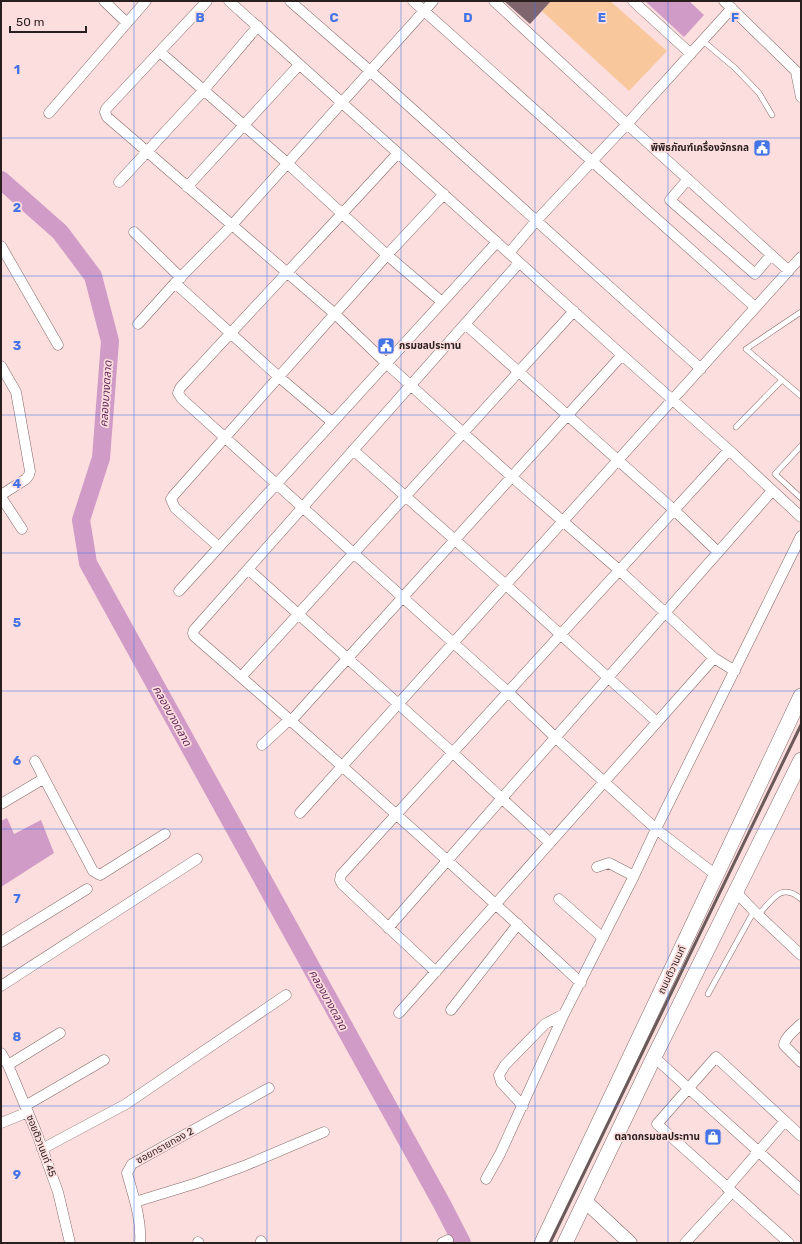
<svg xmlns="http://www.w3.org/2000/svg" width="802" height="1244" viewBox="0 0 802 1244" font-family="Rubik,'Noto Sans Thai',sans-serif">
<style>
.green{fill:#f8c79c}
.water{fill:#d09bc7}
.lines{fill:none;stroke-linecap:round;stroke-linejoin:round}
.river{stroke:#d09bc7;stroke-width:18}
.building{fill:#7e656e}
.lane-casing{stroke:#836969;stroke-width:6}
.street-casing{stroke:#836969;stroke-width:11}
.secondary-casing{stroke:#836969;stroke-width:15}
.primary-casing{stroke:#836969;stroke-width:16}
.lane{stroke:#fff;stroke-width:5}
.street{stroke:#fff;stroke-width:10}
.secondary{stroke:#fff;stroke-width:14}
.primary{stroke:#fff;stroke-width:15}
.rail{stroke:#6b5a5a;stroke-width:3}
.grid{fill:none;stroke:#4474e5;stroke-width:1;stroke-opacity:0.55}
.labels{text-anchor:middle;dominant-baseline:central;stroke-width:3.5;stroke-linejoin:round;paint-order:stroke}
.poi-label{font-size:10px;font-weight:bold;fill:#2a1f1f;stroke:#fddede;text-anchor:end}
.street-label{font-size:10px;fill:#2a1f1f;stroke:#fddede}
.water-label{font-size:11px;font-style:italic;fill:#5d1f56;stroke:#fddede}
.grid-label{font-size:13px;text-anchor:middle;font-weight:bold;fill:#4474e5;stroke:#fddede;stroke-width:3.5;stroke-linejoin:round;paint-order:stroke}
</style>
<rect width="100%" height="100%" fill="#fddede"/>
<path class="green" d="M551,1H610L667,51L629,91L542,11Z"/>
<path class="water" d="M645,1H689L704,15L684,37Z
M7,818L14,834L41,820L54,853L1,887V821Z"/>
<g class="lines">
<path class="river" d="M1,180L60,232L93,276L110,341L101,458L81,520L88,563L442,1204L462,1243"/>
</g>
<path class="building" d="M504,1H551L530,24Z"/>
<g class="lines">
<g class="lane-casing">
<path id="lane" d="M703,41L735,68L759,93L772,115
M801,312L746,349L801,396
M736,427L782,380
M801,446L775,474L801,498
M758,915C772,901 781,881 801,899
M708,994L754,911"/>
</g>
<g class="street-casing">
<path id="street" d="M104,1L127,23
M207,1L106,109L105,112L107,117L335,314L386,363L512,477L619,570L714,658L735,671
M229,1L622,355L729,450L801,517
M290,1L369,70L701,369
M413,1L755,307
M494,1L627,124L789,271
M633,1L691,54
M724,1L801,76
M160,52L287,163L387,255L442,302
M796,72L801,97
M49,113L146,1
M398,153C326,232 252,309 180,388L178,393L182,399L508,692L556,738L656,829L716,875
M688,179L670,200L755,274L771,255
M119,182L203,91L258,26
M187,187L299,65
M134,232L181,278
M1,246L58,345
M509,253L536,221L627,124L732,8
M519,263L194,630L193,633L194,636C325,750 454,865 581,983
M175,283L279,377L332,422
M138,324L175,283L232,225L433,1
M465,324L674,510L718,552
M1,366L16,392L30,471L29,475L26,479L1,495
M353,450L506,585L657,722
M1,497L22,529
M219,547L175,508L171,499L173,496L387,255L444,194
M248,569L453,753L550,843
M179,591L497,242
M241,677L574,311
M290,722L622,355
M262,745L289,720
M35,761L93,871L100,875L165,834
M1,804L43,779
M300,813L801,257
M597,867L609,863L634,876
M736,892L754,911L801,955
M559,899L603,938
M388,928L772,491
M1,942L87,889
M436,972L342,884L340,880L341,875L729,450
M1,986L197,859
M451,1010L518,924
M399,1013L714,658
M801,1024C795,1030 785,1037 784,1045L801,1062
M1,1053L8,1065L37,1134L58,1192L70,1243
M654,1057L801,1190
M8,1065L60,1033
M25,1106L104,1060
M523,1106L501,1082L499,1075L505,1065L545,1024L564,1014
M1,1123L28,1112
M42,1149L126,1104L286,995
M486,1179L500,1154L564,1014L634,876L656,829L801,536
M727,1188L785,1121
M135,1202L197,1183L244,1166L324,1132
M261,1241L262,1243
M198,1242L199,1243
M140,1243C142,1220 133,1195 127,1173L132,1164L269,1088
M442,1243L448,1240
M685,1243L732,1192
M789,1243L657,1124L716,1057L801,1136"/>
</g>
<g class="secondary-casing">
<path id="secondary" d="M585,1201L630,1243"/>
</g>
<g class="primary-casing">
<path id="primary" d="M542,1243L801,696
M565,1243L654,1057L801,760"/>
</g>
<use href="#lane" class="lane"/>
<use href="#street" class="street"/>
<use href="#secondary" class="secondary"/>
<use href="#primary" class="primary"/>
<path class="rail" d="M550,1243L801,725"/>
</g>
<path class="grid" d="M134,1V1243M267,1V1243M401,1V1243M535,1V1243M668,1V1243M1,138H801M1,276H801M1,415H801M1,553H801M1,691H801M1,829H801M1,968H801M1,1106H801"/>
<defs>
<g id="civic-square" transform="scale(0.9)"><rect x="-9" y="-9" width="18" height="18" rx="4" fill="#4474e5" stroke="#fddede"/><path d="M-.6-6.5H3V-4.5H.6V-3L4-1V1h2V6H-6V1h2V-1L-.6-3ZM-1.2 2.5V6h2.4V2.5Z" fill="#fff"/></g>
<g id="shop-square" transform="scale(0.9)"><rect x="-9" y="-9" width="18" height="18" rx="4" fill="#4474e5" stroke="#fddede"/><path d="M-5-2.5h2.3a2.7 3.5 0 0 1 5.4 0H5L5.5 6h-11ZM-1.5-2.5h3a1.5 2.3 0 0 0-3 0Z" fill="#fff"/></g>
</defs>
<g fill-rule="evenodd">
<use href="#civic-square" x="762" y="148"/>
<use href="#civic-square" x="386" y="346"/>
<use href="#shop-square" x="713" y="1137"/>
</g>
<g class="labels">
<g class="poi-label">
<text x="749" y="148">พิพิธภัณฑ์เครื่องจักรกล</text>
<text x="399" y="346" text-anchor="start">กรมชลประทาน</text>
<text x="700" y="1137">ตลาดกรมชลประทาน</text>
</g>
<g class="street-label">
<text transform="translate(672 970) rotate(-65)">ถนนติวานนท์</text>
<text transform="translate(41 1146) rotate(69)">ซอยติวานนท์ 45</text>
<text transform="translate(165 1146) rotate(-29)">ซอยทรายทอง 2</text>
</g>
<g class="water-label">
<text transform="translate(106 394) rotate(-86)">คลองบางตลาด</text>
<text transform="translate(172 716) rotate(61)">คลองบางตลาด</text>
<text transform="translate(328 1000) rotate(61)">คลองบางตลาด</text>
</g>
</g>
<g class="grid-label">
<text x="200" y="22">B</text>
<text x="334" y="22">C</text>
<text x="468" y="22">D</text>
<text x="602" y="22">E</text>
<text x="735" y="22">F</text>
<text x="17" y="74">1</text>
<text x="17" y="212">2</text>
<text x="17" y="350">3</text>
<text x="17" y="488">4</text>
<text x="17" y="627">5</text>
<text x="17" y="765">6</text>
<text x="17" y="903">7</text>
<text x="17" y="1041">8</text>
<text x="17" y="1179">9</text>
</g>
<rect width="802" height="1244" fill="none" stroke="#2a1f1f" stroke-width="4"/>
<path d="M10 26v6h76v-6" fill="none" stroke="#2a1f1f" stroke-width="2"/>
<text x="16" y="26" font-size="12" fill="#2a1f1f" stroke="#fddede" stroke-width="3" paint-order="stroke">50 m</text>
</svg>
